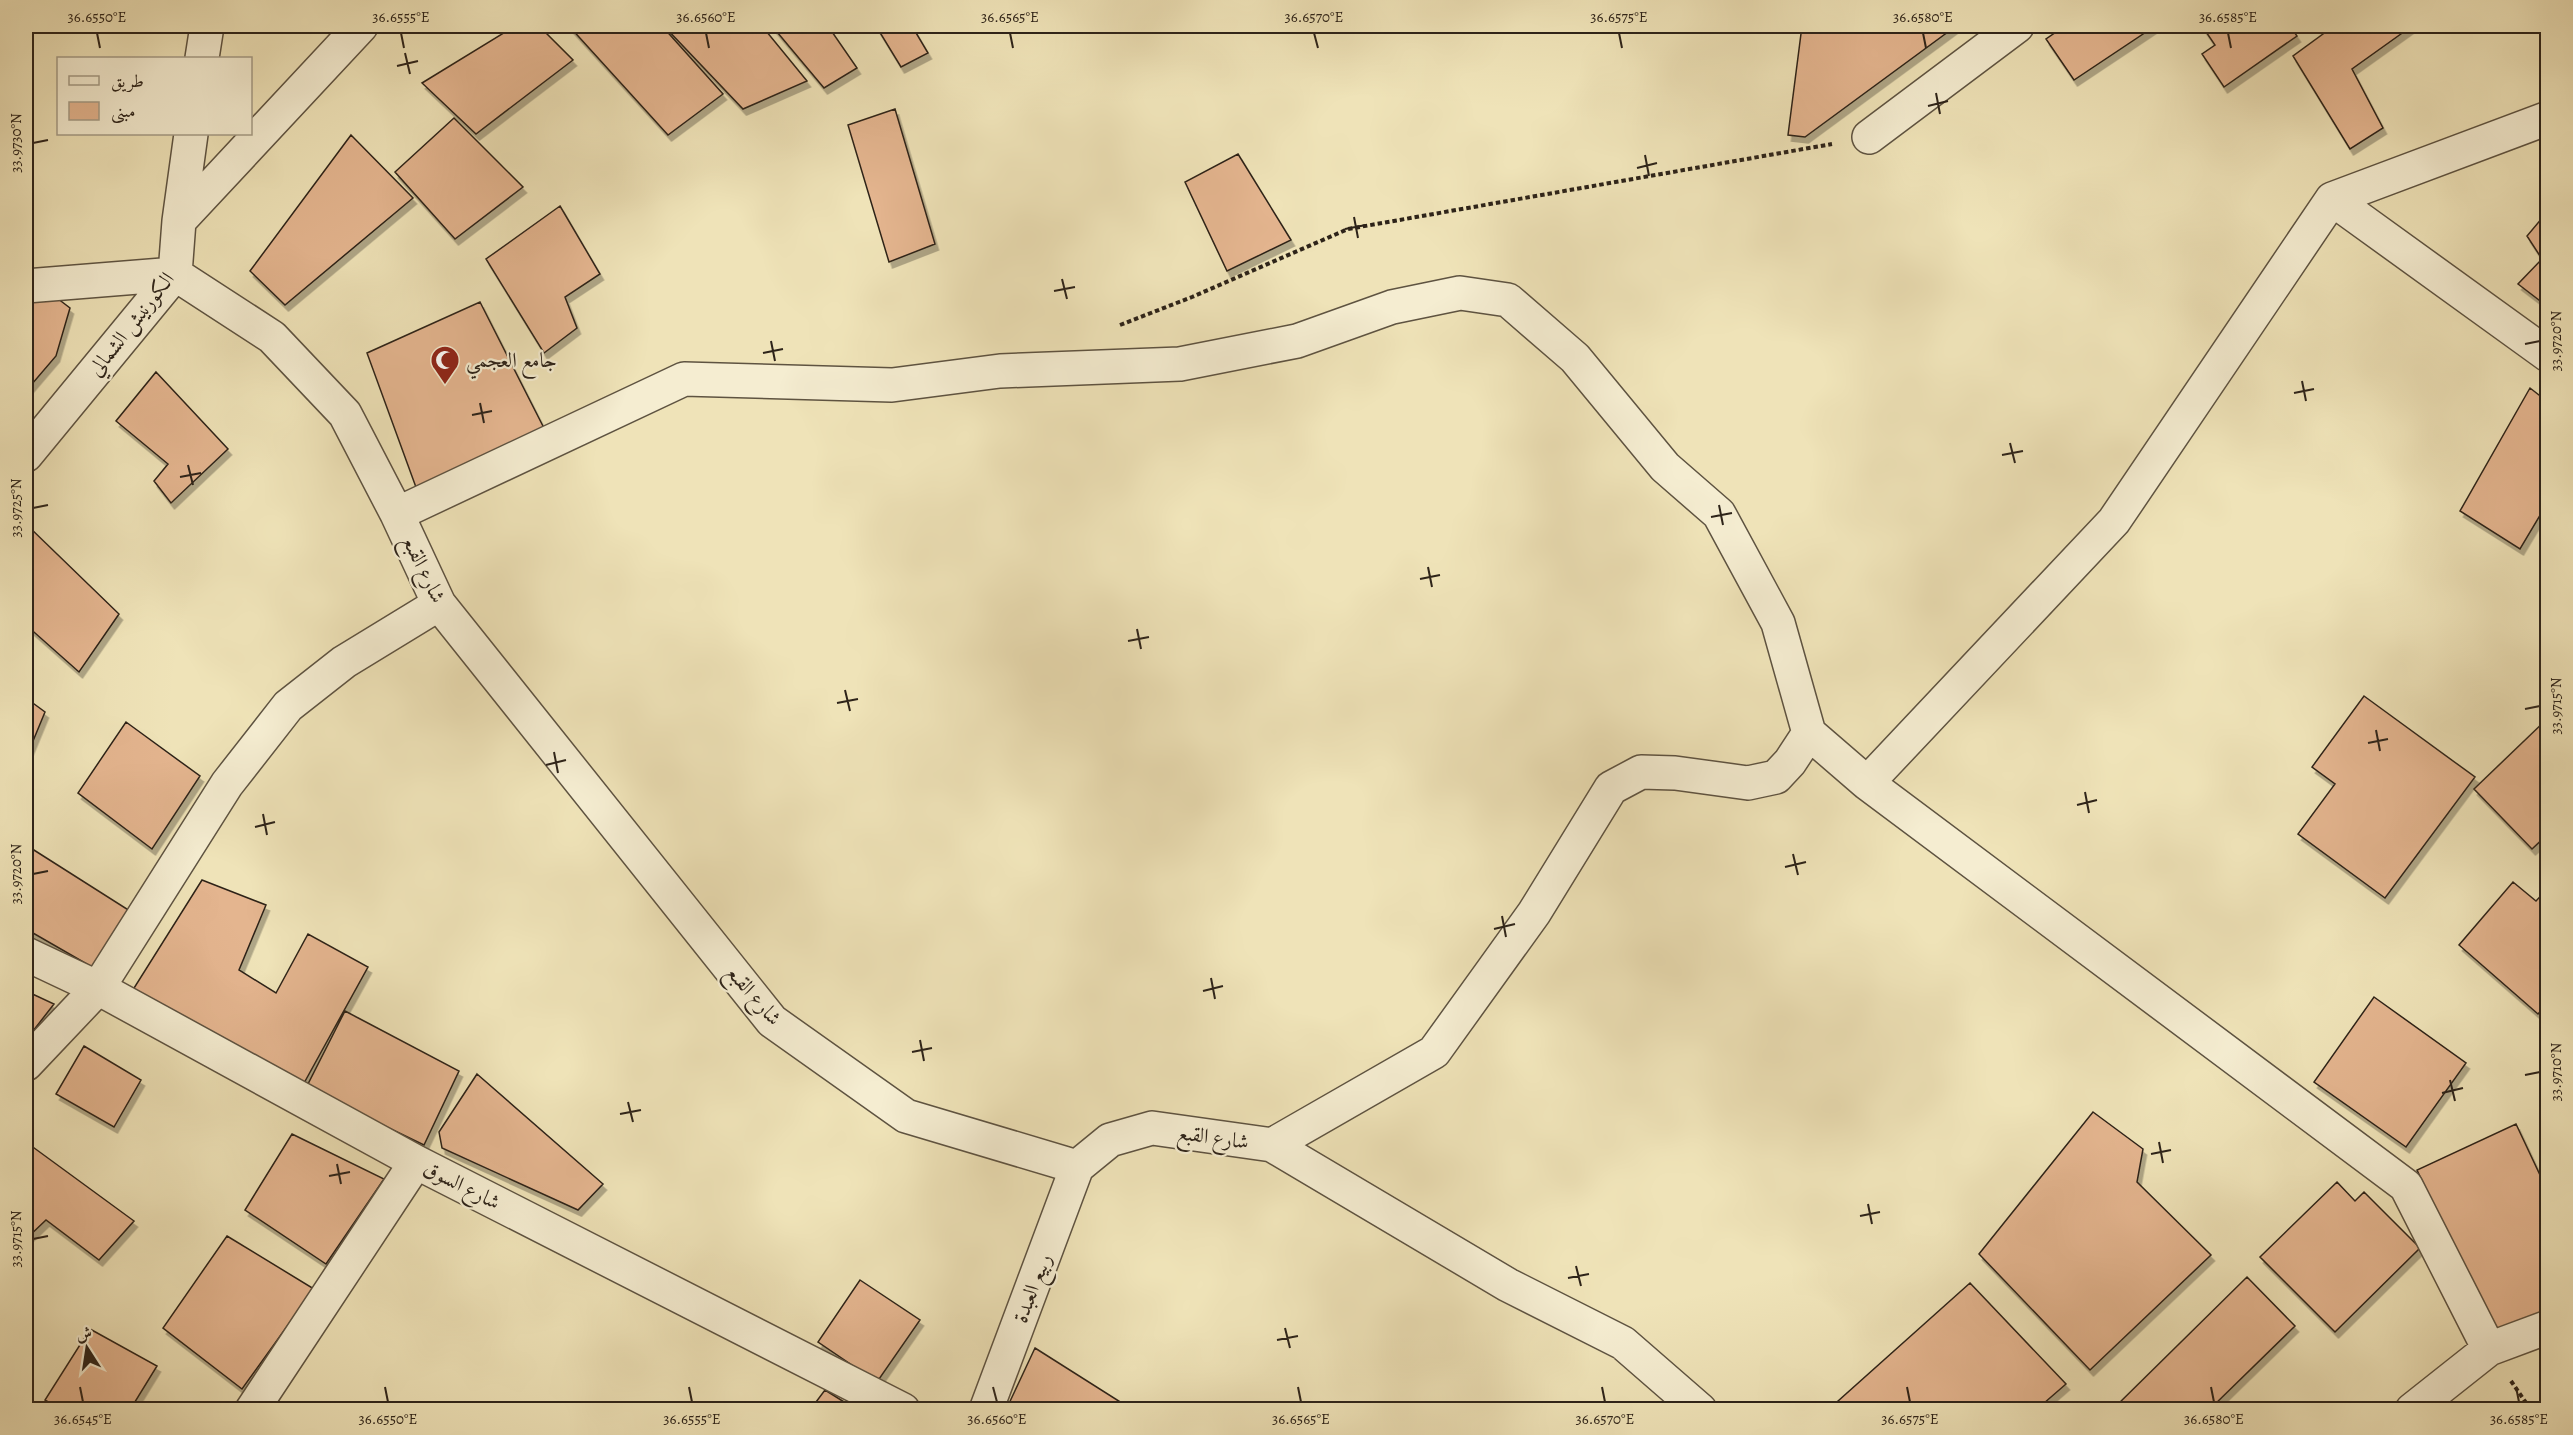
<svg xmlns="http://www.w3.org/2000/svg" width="2573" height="1435" viewBox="0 0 2573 1435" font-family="Alegreya,Amiri,serif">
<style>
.building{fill:#e4b58f;stroke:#2d2319;stroke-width:1.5;filter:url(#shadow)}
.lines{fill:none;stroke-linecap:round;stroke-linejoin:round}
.minor-casing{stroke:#5e5341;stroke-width:36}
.path{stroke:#2d2319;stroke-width:4;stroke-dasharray:4.5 3;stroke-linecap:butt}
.minor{stroke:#f5edd1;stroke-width:33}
.ticks{fill:none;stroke:#2d2319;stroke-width:2}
.labels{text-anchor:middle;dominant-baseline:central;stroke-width:4.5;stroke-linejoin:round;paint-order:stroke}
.street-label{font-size:21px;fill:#2d2319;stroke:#f5edd1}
.poi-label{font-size:21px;fill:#2d2319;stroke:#f5edd1;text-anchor:start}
.neatline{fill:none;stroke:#2d2319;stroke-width:2}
.ticks-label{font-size:15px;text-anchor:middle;fill:#2d2319}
</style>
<defs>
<filter id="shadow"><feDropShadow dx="3.5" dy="6" stdDeviation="0" flood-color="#0004"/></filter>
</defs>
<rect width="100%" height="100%" fill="#efe3b8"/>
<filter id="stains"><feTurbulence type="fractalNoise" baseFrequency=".00333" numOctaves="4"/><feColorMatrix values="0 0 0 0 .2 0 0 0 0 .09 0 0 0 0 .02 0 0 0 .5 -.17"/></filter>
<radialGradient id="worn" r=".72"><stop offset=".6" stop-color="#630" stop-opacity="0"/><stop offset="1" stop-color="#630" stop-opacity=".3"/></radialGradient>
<path class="building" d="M515,26H539L573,60L476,134L422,83Z
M569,26H662L723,94L668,135Z
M664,26H762L807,81L743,109Z
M772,26H828L857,68L824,88Z
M876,26H912L928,53L901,67Z
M1802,26H1956L1805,137L1788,135Z
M2065,26H2155L2074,80L2046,39Z
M2202,26H2290L2297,36L2224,87L2202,54L2215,45Z
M2334,26H2412L2352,69L2383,128L2350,149L2293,56Z
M895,109L935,244L889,262L848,125Z
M454,118L523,187L455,239L395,172Z
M351,135L413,198L285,305L250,271Z
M1238,154L1291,240L1227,271L1185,182Z
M560,206L600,274L565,297L577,328L544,353L486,259Z
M2548,211V307L2518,284L2542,259L2527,236Z
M49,292L70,308L56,356L26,391V295Z
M480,302L548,436L417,490L367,353Z
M156,372L228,449L171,503L154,481L168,464L116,421Z
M2530,388L2548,402V502L2520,549L2460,511Z
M26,524L119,614L79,672L26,625Z
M2364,696L2475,777L2385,898L2298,834L2335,784L2312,767Z
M26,698L45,712L26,758Z
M2548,718V834L2532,849L2474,789Z
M126,722L200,776L152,849L78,793Z
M26,845L130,911L92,967L26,929Z
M202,880L266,905L239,970L276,993L308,934L368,967L298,1094L129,996Z
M2513,882L2536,901L2548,888V1003L2538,1014L2459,945Z
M26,991L54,1004L26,1040Z
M2374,997L2466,1063L2406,1147L2314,1082Z
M345,1011L459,1071L424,1145L306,1088Z
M84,1046L141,1080L114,1127L56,1094Z
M477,1074L603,1184L578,1210L442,1148L439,1132Z
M2093,1112L2143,1149L2137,1182L2211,1255L2090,1370L1979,1254Z
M2516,1124L2548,1192V1313L2494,1337L2417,1170Z
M292,1134L384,1179L326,1264L245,1210Z
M26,1142L134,1221L99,1260L46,1220L26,1239Z
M2337,1182L2355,1201L2364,1192L2420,1248L2335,1332L2260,1257Z
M227,1236L314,1289L242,1389L163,1328Z
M2247,1277L2295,1326L2209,1410H2112Z
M860,1280L920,1320L877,1382L818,1342Z
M1970,1283L2066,1384L2036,1410H1828Z
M90,1329L157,1366L130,1410H61L45,1400Z
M1035,1348L1133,1410H1006Z
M825,1390L857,1410H810Z"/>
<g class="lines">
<g class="minor-casing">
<path id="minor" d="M202,58L207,26
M1869,137L2017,26
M2332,199L2548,355
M179,221L191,134
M26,286L175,274L272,337L345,414L397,514L439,604L772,1021L906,1116L1077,1167L1110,1140L1152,1128L1272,1145L1508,1285L1623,1343L1700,1410
M26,455L175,274L179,221L361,26
M397,514L684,379L892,385L1000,371L1180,364L1297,341L1392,307L1460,293L1508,300L1575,358L1665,467L1719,514L1778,623L1809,733L1867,783L2406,1186L2489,1349
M1867,783L2114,521L2332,199L2548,118
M26,954L98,988L416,1162L903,1410
M26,1064L98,988L227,784L288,706L344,662L439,604
M1272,1145L1434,1052L1534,913L1611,788L1641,772L1675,773L1748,783L1776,777L1790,762L1809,733
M252,1410L416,1162
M986,1410L1077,1167
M2412,1410L2489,1349L2548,1327"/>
</g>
<path class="path" d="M1120,325L1192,297L1348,229L1832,144
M2511,1381L2531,1410"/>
<use href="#minor" class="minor"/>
</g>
<path class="ticks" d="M97,33L100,48M401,33L404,48M706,33L709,48M1010,33L1013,48M1314,33L1318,48M1619,33L1622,48M1923,33L1926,48M2228,33L2231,48M405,53L410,74M397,66L418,61M1936,93L1940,114M1928,106L1948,101M33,143L48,140M1645,155L1649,176M1637,168L1657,163M1354,217L1358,238M1345,229L1366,225M1062,279L1067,299M1054,291L1075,287M771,341L775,361M2525,344L2540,341M763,353L783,349M2302,381L2306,401M2294,393L2314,389M480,403L484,423M472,415L492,411M2010,443L2015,463M2002,455L2023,451M188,465L193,485M180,477L201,473M1719,505L1723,525M33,508L48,505M1711,517L1732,513M1428,567L1432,587M1420,579L1440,575M1137,629L1141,649M1128,641L1149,637M845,690L850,711M837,703L858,699M2525,709L2540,706M2376,730L2380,751M2368,743L2388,739M554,752L558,773M546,765L566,760M2085,792L2089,813M2077,805L2097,800M263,814L267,835M255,827L275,822M1793,854L1798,875M1785,867L1806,862M33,874L48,871M1502,916L1506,937M1494,929L1515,924M1211,978L1215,999M1203,991L1223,986M920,1040L924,1061M912,1052L932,1048M2525,1075L2540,1072M2450,1080L2455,1101M2442,1093L2463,1088M628,1102L633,1122M620,1114L641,1110M2159,1142L2163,1163M2151,1154L2171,1150M337,1164L341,1184M329,1176L350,1172M1868,1204L1872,1224M1860,1216L1880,1212M33,1239L48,1236M1576,1266L1581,1286M1568,1278L1589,1274M1285,1328L1290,1348M1277,1340L1298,1336M80,1387L83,1402M385,1387L388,1402M689,1387L692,1402M993,1387L997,1402M1298,1387L1301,1402M1602,1387L1605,1402M1907,1387L1910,1402M2211,1387L2214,1402M2516,1387L2519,1402"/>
<defs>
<g id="mosque-pin" transform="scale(1.5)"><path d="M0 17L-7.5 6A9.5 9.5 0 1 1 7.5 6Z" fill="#8f2418" stroke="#f5edd1"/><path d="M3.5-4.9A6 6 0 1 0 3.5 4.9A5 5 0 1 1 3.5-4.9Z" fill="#fff"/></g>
</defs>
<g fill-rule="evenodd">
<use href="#mosque-pin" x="445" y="360"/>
</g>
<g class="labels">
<g class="street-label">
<text transform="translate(131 324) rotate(-52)">الكورنيش الشمالي</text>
<text transform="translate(424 569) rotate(64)">شارع القبع</text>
<text transform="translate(754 995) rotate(49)">شارع القبع</text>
<text transform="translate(1213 1137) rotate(8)">شارع القبع</text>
<text transform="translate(462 1185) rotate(27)">شارع السوق</text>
<text transform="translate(1032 1288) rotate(-69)">ربيع العبدة</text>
</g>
<g class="poi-label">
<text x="466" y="360">جامع العجمي</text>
</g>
</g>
<rect width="2573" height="1435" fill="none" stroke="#efe3b8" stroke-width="66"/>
<rect x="57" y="57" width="195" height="78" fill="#f5edd1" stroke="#a59c87" stroke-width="1.5"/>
<rect x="69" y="76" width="30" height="9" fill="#f5edd1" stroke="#a59c87" stroke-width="1.5"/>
<text x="111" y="87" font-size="18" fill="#2d2319">طريق</text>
<rect x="69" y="102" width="30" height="18" fill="#e4b58f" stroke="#a59c87" stroke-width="1.5"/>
<text x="111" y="117" font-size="18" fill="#2d2319">مبنى</text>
<g transform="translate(87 1348) rotate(348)" stroke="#f5edd1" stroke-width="4.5" paint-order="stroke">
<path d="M0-4.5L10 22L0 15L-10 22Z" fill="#2d2319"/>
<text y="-9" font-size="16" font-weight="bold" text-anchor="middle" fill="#2d2319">ش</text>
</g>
<rect x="33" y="33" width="2507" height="1369" class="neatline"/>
<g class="ticks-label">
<text x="97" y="22">36.6550°E</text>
<text x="401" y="22">36.6555°E</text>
<text x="706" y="22">36.6560°E</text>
<text x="1010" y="22">36.6565°E</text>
<text x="1314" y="22">36.6570°E</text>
<text x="1619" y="22">36.6575°E</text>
<text x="1923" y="22">36.6580°E</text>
<text x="2228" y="22">36.6585°E</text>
<text transform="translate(16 143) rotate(-90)" y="5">33.9730°N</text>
<text transform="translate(2556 341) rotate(-90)" y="5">33.9720°N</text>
<text transform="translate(16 508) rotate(-90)" y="5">33.9725°N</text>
<text transform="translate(2556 706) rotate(-90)" y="5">33.9715°N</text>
<text transform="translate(16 874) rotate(-90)" y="5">33.9720°N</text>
<text transform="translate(2556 1072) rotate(-90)" y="5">33.9710°N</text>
<text transform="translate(16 1239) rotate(-90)" y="5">33.9715°N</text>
<text x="83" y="1424">36.6545°E</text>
<text x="388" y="1424">36.6550°E</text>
<text x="692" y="1424">36.6555°E</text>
<text x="997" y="1424">36.6560°E</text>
<text x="1301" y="1424">36.6565°E</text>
<text x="1605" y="1424">36.6570°E</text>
<text x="1910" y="1424">36.6575°E</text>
<text x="2214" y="1424">36.6580°E</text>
<text x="2519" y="1424">36.6585°E</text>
</g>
<rect width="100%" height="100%" filter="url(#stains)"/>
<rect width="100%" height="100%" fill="url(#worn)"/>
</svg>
